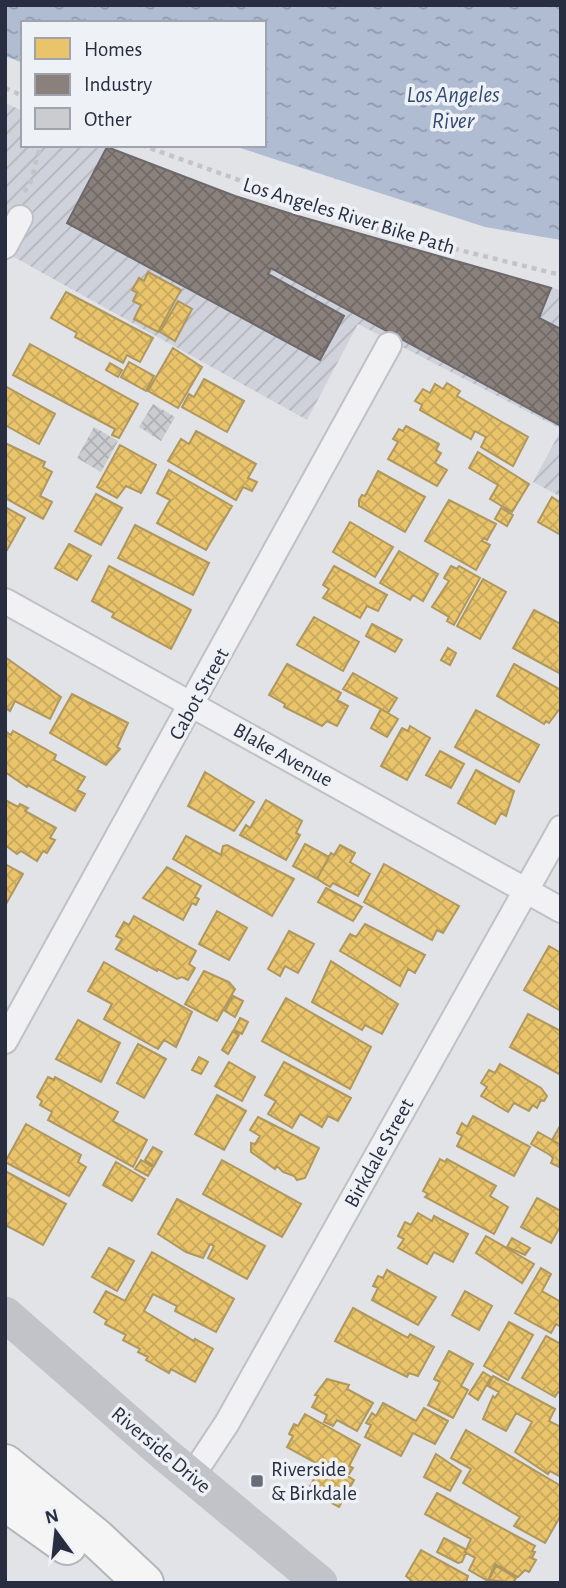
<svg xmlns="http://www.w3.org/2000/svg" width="566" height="1588" viewBox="0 0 566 1588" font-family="'Alegreya Sans',sans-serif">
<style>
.industrial{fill:url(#industrial-furrows)}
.water{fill:url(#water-ripples)}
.homes{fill:url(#homes-cross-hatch);stroke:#af975d;stroke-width:2}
.industry{fill:url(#industry-cross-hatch);stroke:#6d686a;stroke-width:2}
.building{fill:url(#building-cross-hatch)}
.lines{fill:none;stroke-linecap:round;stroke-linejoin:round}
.minor-casing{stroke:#bfc1c5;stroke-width:28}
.motorway-casing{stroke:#b3b6bb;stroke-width:42}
.path{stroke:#c3c4ca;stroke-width:4.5;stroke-dasharray:5 5;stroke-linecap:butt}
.minor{stroke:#f1f1f3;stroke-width:24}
.secondary{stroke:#c2c3c9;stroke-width:35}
.motorway{stroke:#f5f5f6;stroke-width:38}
.poi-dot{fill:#696d7a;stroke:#eef1f6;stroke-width:2.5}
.labels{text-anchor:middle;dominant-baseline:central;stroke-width:7;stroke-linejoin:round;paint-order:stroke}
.street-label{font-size:21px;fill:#282e40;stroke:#eef1f6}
.poi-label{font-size:21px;fill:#282e40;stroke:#eef1f6;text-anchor:start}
.water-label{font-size:23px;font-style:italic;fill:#314975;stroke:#eef1f6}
</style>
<defs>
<pattern id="industrial-furrows" width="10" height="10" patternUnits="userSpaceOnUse" patternTransform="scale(1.75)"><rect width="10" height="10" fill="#cfd2da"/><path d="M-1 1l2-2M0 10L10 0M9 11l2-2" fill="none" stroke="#b2b5bc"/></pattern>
<pattern id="water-ripples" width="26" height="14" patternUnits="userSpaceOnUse" patternTransform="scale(1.75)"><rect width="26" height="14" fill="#afbcd2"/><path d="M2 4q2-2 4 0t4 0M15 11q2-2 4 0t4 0" fill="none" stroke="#8e99ac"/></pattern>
<pattern id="homes-cross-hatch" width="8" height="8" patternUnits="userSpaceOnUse" patternTransform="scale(1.75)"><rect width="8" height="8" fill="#e9c46a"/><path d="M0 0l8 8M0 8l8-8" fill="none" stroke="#c8a95d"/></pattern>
<pattern id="industry-cross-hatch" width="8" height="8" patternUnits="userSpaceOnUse" patternTransform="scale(1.75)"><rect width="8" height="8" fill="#8a817c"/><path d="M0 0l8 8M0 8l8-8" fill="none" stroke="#716a67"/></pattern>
<pattern id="building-cross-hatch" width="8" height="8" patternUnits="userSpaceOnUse" patternTransform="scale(1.75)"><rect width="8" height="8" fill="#cbccd0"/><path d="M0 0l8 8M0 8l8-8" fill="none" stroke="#aeb0b4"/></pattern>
</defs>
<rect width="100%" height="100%" fill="#e1e3e7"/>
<path class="industrial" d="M5,103L23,111V145H103L235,196L298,216L443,260L561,290V429L358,324L307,420L5,252Z
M561,430V497L533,482Z"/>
<path class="water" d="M5,5H561V240L485,227L231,145H264V23H23V63L5,56Z"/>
<path class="homes" d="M148,272L181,290L158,332L134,319L141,305L133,301L137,293L132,290L139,278L144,281Z
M66,292L153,338L140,362L127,355L123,363L75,337L77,333L51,318Z
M178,301L192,309L175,341L160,332Z
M30,344L138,404L119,438L112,435L115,429L13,375Z
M173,348L202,367L178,408L148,391Z
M129,362L154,376L146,391L121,377Z
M110,363L122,370L118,377L106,370Z
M204,379L244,401L227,432L182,407L189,394L194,397Z
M447,383L460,391L457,396L528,437L513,466L481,447L486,437L475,431L471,439L420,410L422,405L415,401L423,389L430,393L435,384L443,389Z
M5,386L55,414L39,444L5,425Z
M406,426L439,444L436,450L441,453L435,463L447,470L437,486L388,459L398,442L393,439L399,429L403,431Z
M196,431L256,464L248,478L257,482L252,491L243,487L236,500L168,461L181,439L189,444Z
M5,443L45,462L43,467L52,472L40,496L52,502L43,519L5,498Z
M120,445L156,465L141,493L126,486L117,498L97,487Z
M478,452L529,484L512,512L490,499L498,485L469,468Z
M169,470L232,506L206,550L157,523L170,500L157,493Z
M378,471L425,497L405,532L359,506V500L362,495L365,496Z
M96,494L122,508L101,545L75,531Z
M552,497L561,503V535L538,522Z
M449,500L496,524L487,540L484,538L482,541L490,545L476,570L425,541Z
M5,507L25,518L7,550H5Z
M501,508L513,515L507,526L495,519Z
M350,522L393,547L375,577L333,552Z
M135,525L209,563L193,595L118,558Z
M69,544L91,556L77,580L55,568Z
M399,551L438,574L423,601L413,595L410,600L380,583Z
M109,566L191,610L171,649L112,617L114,613L92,601Z
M334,566L387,595L378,611L367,606L360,618L323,598L329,589L323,585Z
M451,566L457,569L459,566L480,578L454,625L447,621L449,617L432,607L449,581L444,578Z
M483,579L506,592L480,639L457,626Z
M534,610L561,624V674L513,648Z
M314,617L359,642L343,671L297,645Z
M372,624L402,640L395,652L366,636Z
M448,648L456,653L450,665L441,660Z
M5,657L61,697L50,719L15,701L10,711L5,708Z
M287,664L341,693L337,700L348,706L337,726L327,721L322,726L284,707L285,704L269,695Z
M514,664L561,690V707L549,723L546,721L544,724L497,696Z
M353,673L397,698L388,713L343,689Z
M72,694L128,723L117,747L120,749L106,765L50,733Z
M381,709L398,719L387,737L371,728Z
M476,710L539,745L519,782L455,747Z
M410,726L430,738L407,780L381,766L402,728L408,731Z
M5,731L11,735L13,731L56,755L54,760L85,777L77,790L85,794L75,811L28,785L27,787L5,772Z
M440,751L464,764L451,788L426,775Z
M476,770L514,791L506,816L501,813L495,824L458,803Z
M205,772L254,802L234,831L188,806Z
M5,800L18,807L20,804L28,808L25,811L56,828L50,838L55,840L47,853L43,851L37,861L21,851L17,854L5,845Z
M266,800L302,821L296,833L300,835L286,860L240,835L246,825L250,828Z
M186,836L221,855L223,846L227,845L294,879L272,916L173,859Z
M305,844L329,857L317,879L293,866Z
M340,845L355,853L350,862L370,874L358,896L333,883L330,887L317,879L331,853L334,855Z
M5,864L23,874L5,906Z
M384,864L459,906L443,933L437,930L432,940L364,902Z
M167,867L201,886L195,897L199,899L196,905L192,903L183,920L143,898Z
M326,888L362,907L353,921L318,902Z
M217,911L247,928L229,960L199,944Z
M134,916L196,951L189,964L195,968L188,980L182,977L177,979L158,969L157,971L116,949L122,939L116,936L124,922L129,925Z
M365,924L425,955L415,973L408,969L400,986L340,951L350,934L356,937Z
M289,931L314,944L298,973L285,966L280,976L268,969Z
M549,946L561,953V1011L524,990Z
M331,961L398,1004L382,1034L365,1025L362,1030L312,1002Z
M104,962L192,1012L176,1047L164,1040L158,1049L104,1019L112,1004L88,991Z
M204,971L229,982L235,989L217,1021L185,1004Z
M233,996L243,1001L235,1017L225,1011Z
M286,998L371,1047L350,1089L262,1041Z
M528,1014L561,1031V1075L510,1047Z
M240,1018L248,1022L242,1034L234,1030Z
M78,1020L120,1043L101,1082L56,1059Z
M233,1031L239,1035L228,1054L222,1050Z
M138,1044L166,1059L144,1098L117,1083Z
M199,1057L208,1062L201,1074L192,1070Z
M229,1062L255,1077L242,1101L215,1086Z
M284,1062L351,1098L338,1121L328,1116L322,1127L300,1114L292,1128L268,1114L276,1101L265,1095Z
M500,1064L541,1088L547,1096L544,1101L541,1100L537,1108L533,1105L529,1111L514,1103L508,1112L481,1096L487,1087L481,1083L489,1070L495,1073Z
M48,1077L54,1080L55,1077L118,1112L113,1121L147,1140L133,1167L48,1120L52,1112L40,1105L42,1101L37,1097Z
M217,1095L246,1111L224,1150L195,1134Z
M473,1116L530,1147L514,1176L457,1146L462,1136L457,1133L462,1123L467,1127Z
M258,1117L319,1148L305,1178L297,1180L294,1176L283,1172L277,1166L275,1169L251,1152V1143L255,1144L260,1136L250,1130Z
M26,1124L81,1155L78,1162L86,1167L69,1196L5,1162Z
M561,1124V1145L552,1140Z
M538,1132L561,1145V1168L551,1163L553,1158L550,1155L531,1144Z
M153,1147L162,1152L154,1166L145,1160Z
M440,1159L445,1162L447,1159L496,1186L490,1196L508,1207L494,1234L425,1197L428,1194L423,1191Z
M141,1160L153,1167L148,1176L135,1169Z
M222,1160L301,1204L282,1237L203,1194Z
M116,1162L145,1179L132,1201L103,1185Z
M5,1171L66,1204L43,1245L5,1225Z
M537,1198L561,1211V1225L551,1243L521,1227Z
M177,1199L265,1246L247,1279L208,1258L214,1246L210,1244L203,1258L186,1252L158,1234Z
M418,1213L432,1221L434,1216L468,1234L453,1262L434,1252L427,1264L398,1248L404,1239L398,1236L405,1222L411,1225Z
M486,1236L534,1264L522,1283L476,1253Z
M512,1238L530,1248L525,1255L507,1247Z
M109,1248L134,1261L117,1291L92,1277Z
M152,1252L234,1299L216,1332L175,1311L177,1306L153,1294L144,1311L194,1341L195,1339L213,1349L195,1382L171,1369L169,1373L146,1360L148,1357L138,1352L140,1349L123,1340L126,1335L105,1324L107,1320L94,1312L106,1291L125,1301Z
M541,1268L551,1274L542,1291L561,1302V1327L556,1324L551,1333L515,1313Z
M387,1270L436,1297L418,1325L372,1300L378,1288L373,1286L378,1276L383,1278Z
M465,1291L492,1306L479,1330L452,1315Z
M353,1308L408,1338L410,1334L434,1347L418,1376L409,1373L407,1377L335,1341Z
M509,1322L533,1335L508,1380L484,1366Z
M546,1336L561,1344V1394L558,1392L555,1397L522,1378Z
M449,1351L473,1364L461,1386L468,1390L453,1418L428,1405L440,1382L434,1379Z
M483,1372L491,1377L478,1400L469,1394Z
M493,1376L555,1409L549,1421L561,1427V1477L550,1471L548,1474L515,1452L532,1422L516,1413L506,1431L483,1419L493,1396L495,1398L499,1392L488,1386Z
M327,1379L349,1385L347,1389L373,1403L357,1431L337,1420L333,1426L324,1422L327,1415L312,1407L318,1396L315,1395Z
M383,1403L416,1421L424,1408L448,1421L435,1444L413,1433L401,1456L365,1437L371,1425L366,1423L372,1413L376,1416Z
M305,1414L360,1445L349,1466L353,1468L349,1474H344L354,1480L339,1507L308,1490L321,1466L287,1447L293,1436L289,1434L294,1424L298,1426Z
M466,1430L561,1486V1515L545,1543L514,1526L520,1517L463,1483L471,1469L451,1458Z
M436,1454L461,1471L450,1491L424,1477Z
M437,1493L535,1546L532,1551L535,1552L532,1558L529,1557L536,1560L529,1572L525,1570L518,1577L495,1564L488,1581L469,1570L475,1558L465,1552L471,1539L425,1514Z
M444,1538L465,1549L466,1553L462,1562L458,1563L437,1552Z
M421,1550L468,1576L466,1583L413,1582L406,1576Z
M496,1566L516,1578L513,1583L489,1580Z"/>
<path class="industry" d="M107,147L235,196L298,216L551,288L539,318L561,329V426L271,268L268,274L344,316L320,360L67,223Z"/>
<path class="building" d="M153,404L175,417L161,441L139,427Z
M94,427L118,441L101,472L77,458Z"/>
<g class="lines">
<g class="minor-casing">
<path id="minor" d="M5,246L20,218
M5,601L561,910
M5,1041L389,345
M192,1476L227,1423L561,828"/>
</g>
<g class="motorway-casing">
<path id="motorway" d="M5,1464L96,1538L144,1583
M5,1501L67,1545"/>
</g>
<path class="path" d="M5,88L23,96
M141,145L382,231L561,275
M24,192C36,179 33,160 42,145"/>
<use href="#minor" class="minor"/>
<path class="secondary" d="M5,1314L161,1451L320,1583"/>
<use href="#motorway" class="motorway"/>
</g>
<rect class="poi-dot" x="250" y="1474" width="14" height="14" rx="3.5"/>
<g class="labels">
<g class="street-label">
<text transform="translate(349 216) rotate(17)">Los Angeles River Bike Path</text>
<text transform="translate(199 694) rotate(-61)">Cabot Street</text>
<text transform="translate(283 755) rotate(29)">Blake Avenue</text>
<text transform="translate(379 1153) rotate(-61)">Birkdale Street</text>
<text transform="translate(161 1450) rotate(40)">Riverside Drive</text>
</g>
<g class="poi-label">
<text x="271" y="1469">Riverside<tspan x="271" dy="24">&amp; Birkdale</tspan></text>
</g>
<g class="water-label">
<text x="453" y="95">Los Angeles<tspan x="453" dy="26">River</tspan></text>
</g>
</g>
<rect width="566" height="1588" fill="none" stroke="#282e40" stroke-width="14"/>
<rect x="21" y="21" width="245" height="126" fill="#eef1f6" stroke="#9fa3ad" stroke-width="2"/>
<rect x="35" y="38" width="35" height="21" fill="#e9c46a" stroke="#9fa3ad" stroke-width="2"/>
<text x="84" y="56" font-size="21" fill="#282e40">Homes</text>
<rect x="35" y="74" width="35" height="21" fill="#8a817c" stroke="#9fa3ad" stroke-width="2"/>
<text x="84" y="91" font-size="21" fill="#282e40">Industry</text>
<rect x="35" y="108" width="35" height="21" fill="#cbccd0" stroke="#9fa3ad" stroke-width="2"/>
<text x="84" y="126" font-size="21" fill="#282e40">Other</text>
<g transform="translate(56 1532) rotate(345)" stroke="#eef1f6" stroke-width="5" paint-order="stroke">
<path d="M0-5L12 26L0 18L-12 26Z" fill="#282e40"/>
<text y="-10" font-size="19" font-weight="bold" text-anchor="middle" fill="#282e40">N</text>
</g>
</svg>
